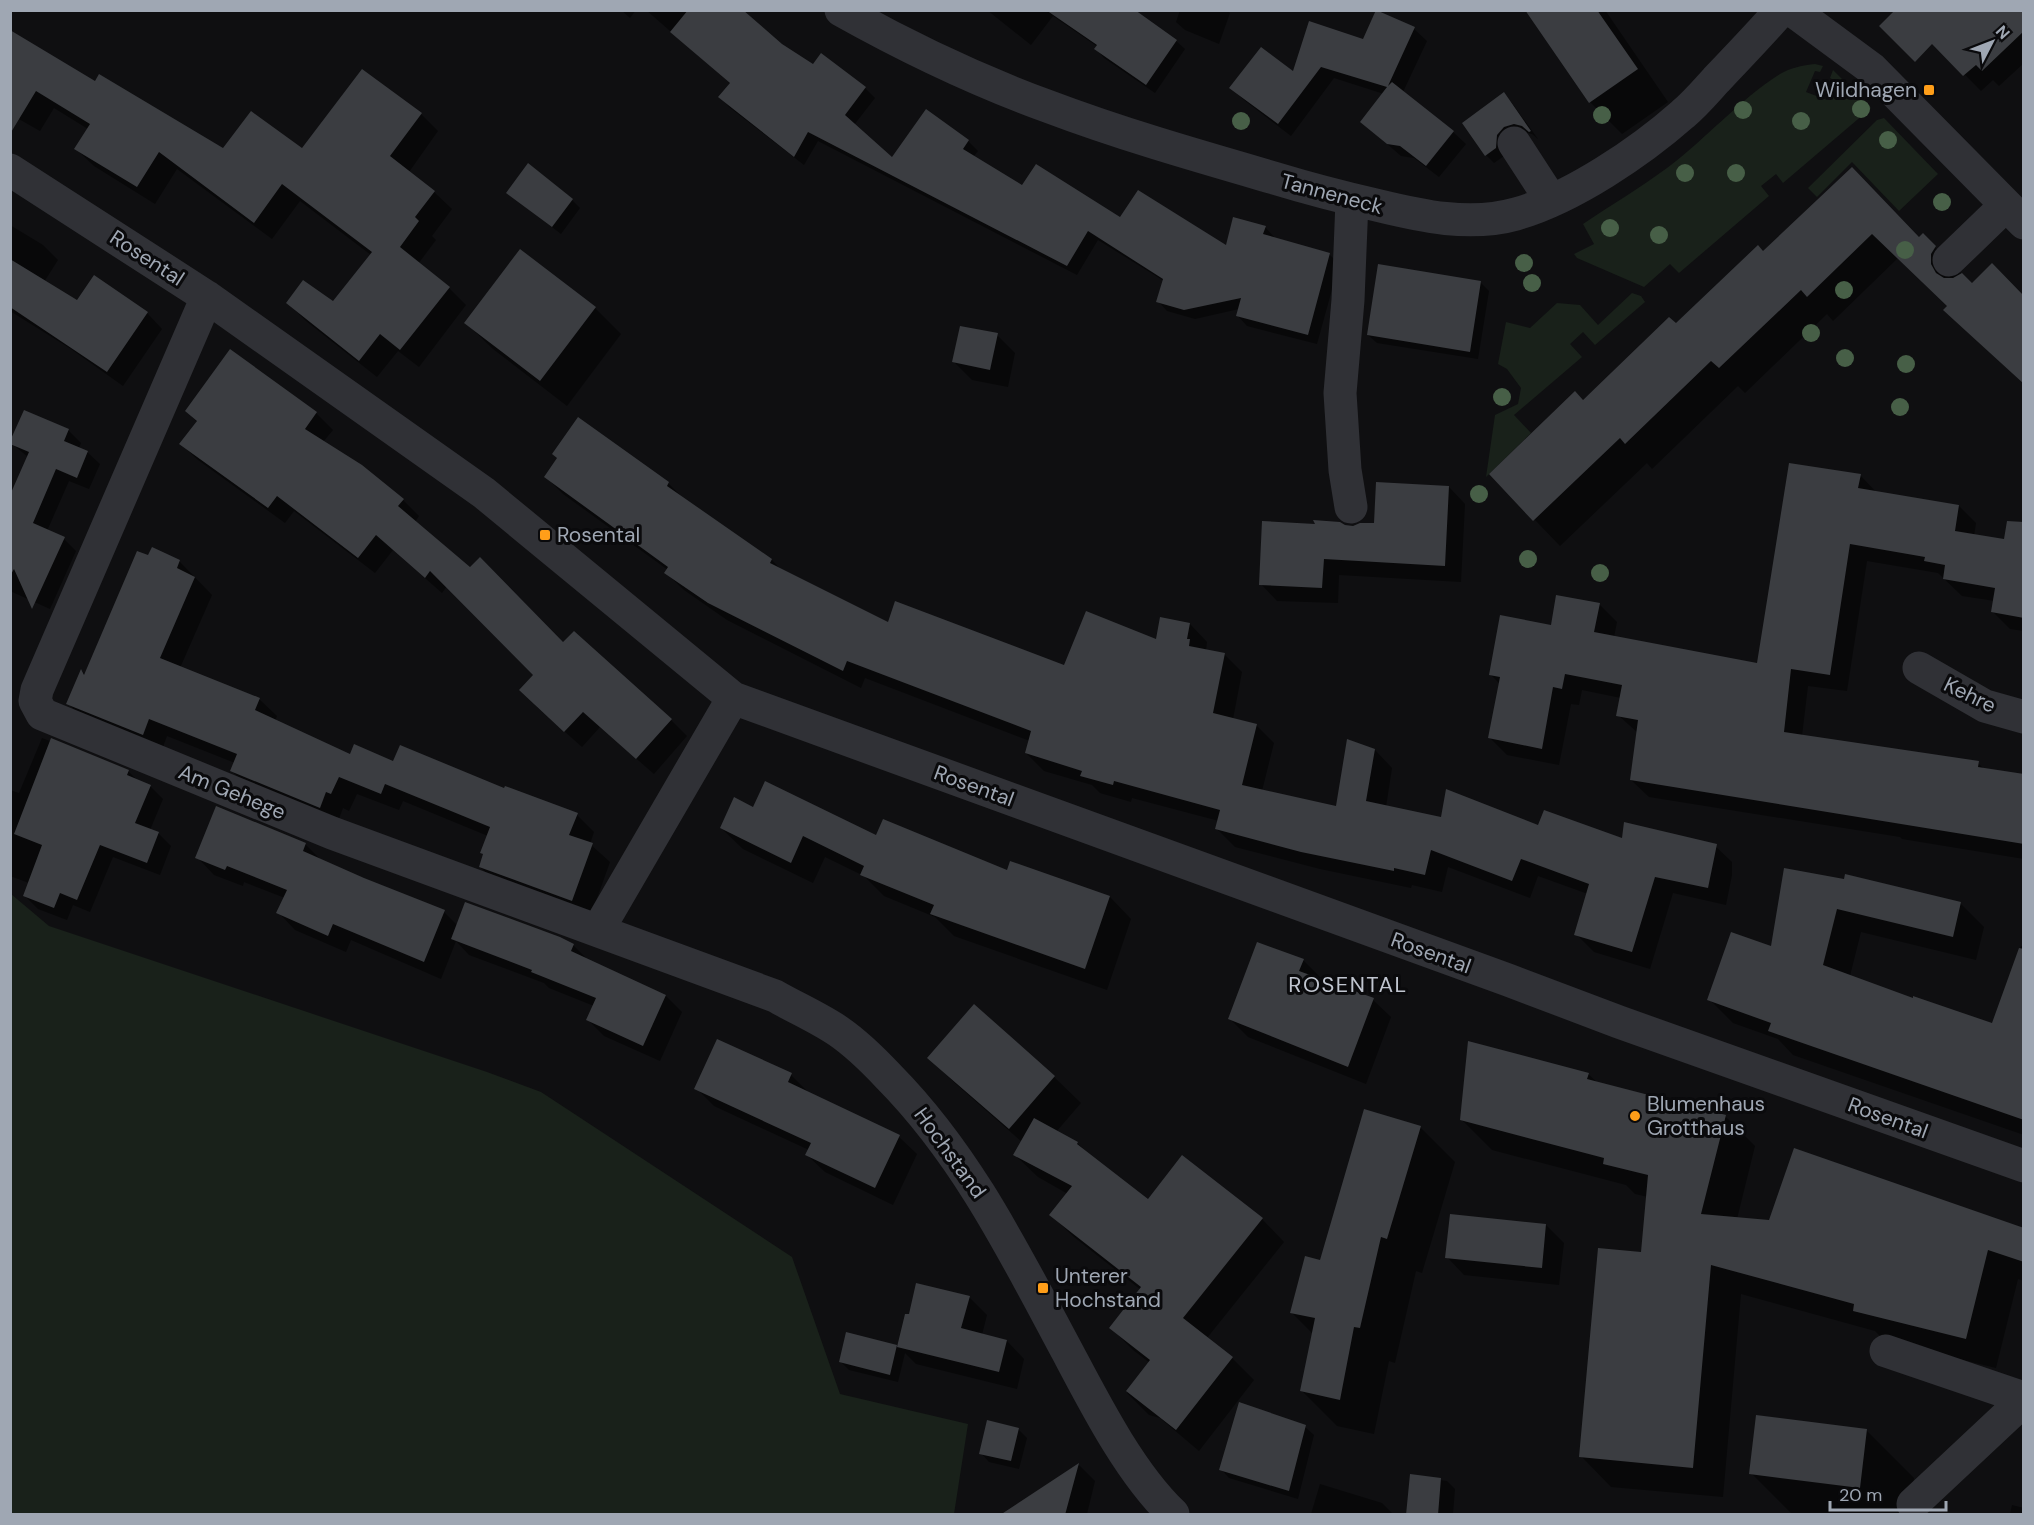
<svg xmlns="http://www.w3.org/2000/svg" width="2034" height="1525" viewBox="0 0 2034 1525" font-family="'DM Sans',sans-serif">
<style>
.green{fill:#19211a}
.shadow{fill:#0007}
.building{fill:#3b3d41}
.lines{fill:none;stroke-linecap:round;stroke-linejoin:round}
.minor{stroke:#303136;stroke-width:33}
.tree{fill:#475f47}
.poi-dot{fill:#ff9e19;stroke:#0a0a0c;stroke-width:2}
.labels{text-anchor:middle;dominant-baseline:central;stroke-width:6;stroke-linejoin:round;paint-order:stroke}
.poi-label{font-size:21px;fill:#9fa7b3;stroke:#0a0a0c;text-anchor:start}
.street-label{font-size:21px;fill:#9fa7b3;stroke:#0a0a0c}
.neighbourhood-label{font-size:22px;letter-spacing:1.5px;fill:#c0c5cf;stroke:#0a0a0c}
</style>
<rect width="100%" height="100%" fill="#0f0f11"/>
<path class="green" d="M1815,64L1823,66L1820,72L1815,71L1806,92L1827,100L1835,81L1830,78L1833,70L1871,108L1783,183L1776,174L1761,186L1769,196L1679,273L1670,264L1644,287L1577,258L1574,254L1594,244L1583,224C1611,205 1640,188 1667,168C1706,139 1739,100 1780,74C1790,68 1803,65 1815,64Z
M1884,118L1938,174L1899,211L1852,162L1817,197L1808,188L1877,120Z
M1632,293L1641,296L1645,302L1595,345L1583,332L1570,344L1582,357L1514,415L1531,433L1486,477L1495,415L1518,404L1521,388L1507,369L1498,364L1506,322L1530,328L1557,303L1580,305L1598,325Z
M11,894L49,926L487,1072L541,1092L792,1257L840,1394L968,1424L954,1514H11Z"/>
<path class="shadow" d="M621,10H636L630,18Z
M646,10H741L781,45L813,66L821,55L865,88L875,98L854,125L892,159L926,111L968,141L978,151L973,157L1023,187L1121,219L1227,248L1265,227L1274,237V239L1329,254L1339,264L1317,344L1247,326L1238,316L1239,309L1195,319L1167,311L1158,301L1164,281L1098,240L1077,275L818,141L804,165L729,107L720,97L731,84Z
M987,10H1132L1176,41L1185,49L1155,93L1104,58L1096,49L1098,47L1053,16L1031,45Z
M1180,10H1227L1230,13L1219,44L1185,30L1176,22Z
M1531,10H1605L1668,102L1622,134L1590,102L1535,22Z
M1928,10H2024V63L1999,86L1993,80L1981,91L1915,24Z
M1377,12L1414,29L1427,41L1403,92L1453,132L1466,144L1439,177L1414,158L1401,156L1362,122L1384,94L1334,78L1291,136L1244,100L1231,88L1294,73L1364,41Z
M10,32L95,83L223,150H303L421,114L438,131L409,172L434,192L452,209L432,236L436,240L418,264L449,288L466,305L419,367L398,351L377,377L306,321L288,303L333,304L371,255L300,201L272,239L177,169L155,204L94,166L76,149L88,129L54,108L40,131L10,114Z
M1504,94L1512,103L1538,139L1532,134L1523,132L1504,156L1494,163L1486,155Z
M1852,169L1920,238L1923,235L1972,285L2024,297V384L1945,310L1949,307L1898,258L1833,321L1827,314L1745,393L1738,386L1652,469L1647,463L1560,546L1491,474L1764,253Z
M508,193L572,200L580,208L561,234Z
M10,225L43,245L58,260L44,282L78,302L95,278L148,314L162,329L123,386L71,349L10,311Z
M1480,282L1489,291L1478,359L1377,343L1368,335Z
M595,308L621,334L567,406L493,349L466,323Z
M997,335L1015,353L1008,387L972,380L954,362Z
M230,351L316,413L333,430L323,442L403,500L419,516L415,522L564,644L671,720L687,736L654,774L600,727L582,747L537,707L535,675L447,586L442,593L393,550L375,573L294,511L285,523L198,460L181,444L197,422L187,411Z
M578,419L668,483L685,500L772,560L782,571L888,624L1065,667L1157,642L1190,624L1207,642L1206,651L1224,654L1242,672L1233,719L1256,725L1274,743L1262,791L1337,808L1375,750L1392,768L1386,807L1443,819L1539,827L1623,840L1714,845L1732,862V875L1726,905L1673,893L1650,969L1594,952L1576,934L1588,894L1538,876L1530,898L1448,867L1442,892L1412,885L1411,888L1320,869L1235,847L1217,829L1219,821L1132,798L1131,802L1100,793L1092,785L1044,771L1026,753L1030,741L865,678L861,688L727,620L684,590L666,573L668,570L563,494L546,477L559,458Z
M68,430L81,443L79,448L87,452L100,464L89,489L69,481L47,531L64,539L76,551L50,609L10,591V499L28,457L11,443Z
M1860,475L1877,493L1959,506L1976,523L1974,536L2024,544V631L2010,629L1993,612L1995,601L1962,596L1938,573L1867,561L1847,691L1808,686L1802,736L1978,763L1985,770L2024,776V859L1902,839L1900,837L1649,797L1631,780L1638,733L1618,715L1621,698L1582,690L1579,705L1571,704L1559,765L1507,755L1490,738L1500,684L1490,674L1552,627L1599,604L1617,622L1614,637L1758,665Z
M1449,487L1465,504L1461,582L1339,575L1338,603L1277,601L1261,584L1317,525L1354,527L1375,525Z
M179,561L212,595L180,668L259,699L277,716L275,721L350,756L394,763L505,790L577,815L594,832L590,844L610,862L590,918L498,884L480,867L485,856L482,853L488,836L403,801L399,810L357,794L349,811L343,808L337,824L249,788L232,771L235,763L167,736L161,752L85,721L68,703L82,671L86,675Z
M42,738L128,771L138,781L150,786L163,799L150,830L158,833L171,846L160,875L113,857L90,912L73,905L67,920L38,909L25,896L29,883L10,876V790L19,793Z
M754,809L1008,872L1011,863L1110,897L1131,919L1107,990L954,936L935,917L884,896L864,876L825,857L813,883L743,849L721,828Z
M305,844L322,861L444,912L458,926L573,945L589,961L666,996L682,1012L660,1061L604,1036L588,1020L594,1006L549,988L544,983L469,955L456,941L441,979L351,940L346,952L295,930L278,912L285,898L244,882L243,886L214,875L197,857Z
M1785,870L1960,903L1984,927L1976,960L1861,932L1850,976L1914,1000L1993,1025L2021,946L2024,947V1135L1793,1055L1778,1039L1733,1023L1709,999L1772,948Z
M1303,960L1321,978L1320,980L1373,1000L1391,1017L1366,1084L1248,1037L1230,1019Z
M974,1006L1054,1077L1081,1103L1056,1132L1077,1143L1093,1158L1149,1202L1262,1219L1284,1242L1207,1338L1232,1358L1254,1380L1199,1451L1160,1418L1149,1415L1127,1393L1150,1363L1133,1350L1111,1328L1141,1290L1074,1237L1051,1215L1068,1194L1038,1177L1015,1155L1022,1142L956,1084L929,1058Z
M1588,1074L1598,1083L1725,1116L1755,1146L1737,1219L2024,1230V1281L2018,1279L1996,1368L1885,1341L1875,1331L1741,1294L1723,1497L1611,1487L1581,1456L1643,1254L1648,1197L1635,1194L1626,1185L1492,1150L1461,1119Z
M791,1075L809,1093L899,1137L917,1154L893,1205L825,1172L807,1155L809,1150L714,1106L696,1088Z
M1420,1127L1455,1162L1422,1273L1416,1271L1395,1363L1389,1361L1374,1434L1337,1426L1302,1391L1313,1334L1291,1312L1321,1262Z
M1546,1225L1564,1243L1559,1285L1464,1275L1447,1257Z
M969,1297L987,1315L982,1335L1007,1341L1024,1359L1017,1389L916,1364L905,1353L898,1382L849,1370L840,1361L896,1346L898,1348L906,1316Z
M1305,1427L1314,1435L1298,1499L1229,1478L1221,1469Z
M1018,1429L1027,1438L1019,1469L989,1462L981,1453Z
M1866,1430L1914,1478L1910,1514H1792L1751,1473Z
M1079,1465L1095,1481L1087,1514H1003Z
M1411,1476L1447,1481L1455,1489L1453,1514H1408Z
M1320,1484L1382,1503L1393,1514H1311Z
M2012,1505L2024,1508V1514H2010Z"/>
<path class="building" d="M688,10H743L782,44L813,64L821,53L866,87L845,115L892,157L926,109L969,140L963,149L1022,185L1036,164L1120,217L1138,190L1226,245L1233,217L1266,226L1263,234L1330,253L1308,335L1236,316L1241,298L1184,310L1156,302L1163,279L1088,231L1067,266L808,132L794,157L718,97L730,83L670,32Z
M1046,10H1135L1177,40L1146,85L1094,49L1097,45Z
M1376,10L1415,27L1388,86L1392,82L1454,131L1426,166L1400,146L1387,144L1360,122L1387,87L1321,67L1278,124L1229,88L1261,47L1293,71L1309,21L1363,39Z
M1525,10H1597L1638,69L1589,103Z
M2024,10V31L1982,71L1976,65L1963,76L1932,44L1915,62L1879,26L1894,11Z
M10,30L95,81L99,74L223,148L251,111L302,148L362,69L422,113L390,156L435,191L415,217L419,221L400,247L450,287L400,350L380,334L359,361L286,303L303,280L333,301L372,252L282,184L254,223L159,152L137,187L74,149L90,124L36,91L10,134Z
M1504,92L1531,131L1529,132L1522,126L1514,124L1504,127L1497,135L1496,148L1485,156L1462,123Z
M528,163L573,199L552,227L506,193Z
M1852,167L1919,237L1923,233L1936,246L1931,254V264L1936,273L1944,278H1953L1962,273L1972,283L1992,263L2024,296V384L1943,310L1947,306L1872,234L1807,297L1801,290L1719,368L1711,361L1625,444L1620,438L1533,521L1489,474L1575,391L1583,400L1669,317L1676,323L1758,245L1763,251Z
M520,249L596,307L540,381L464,323Z
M10,259L77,300L94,275L148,312L107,372L10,307Z
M1378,264L1481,281L1470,352L1367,335Z
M960,326L998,333L990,370L952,362Z
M230,349L317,412L305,429L362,465L404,499L398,506L470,567L480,557L563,642L574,631L672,719L636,759L583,712L564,732L519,690L533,675L430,571L425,578L376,535L358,558L277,496L268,508L179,444L197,421L185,411Z
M24,410L69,429L64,441L88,451L77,478L56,469L33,523L65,537L32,609L14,569L10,576V495L29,452L10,444V441Z
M578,417L669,482L667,486L772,559L770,563L888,622L895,601L1064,665L1086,611L1156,639L1160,617L1190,623L1187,639H1190L1189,646L1225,653L1213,713L1257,724L1242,785L1336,806L1347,739L1375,749L1366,801L1441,817L1446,789L1538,825L1544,810L1622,838L1624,822L1717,844L1708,888L1655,877L1632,952L1574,935L1589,884L1521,859L1512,881L1431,850L1425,875L1394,868V871L1301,852L1215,829L1220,810L1114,781L1113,785L1080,776L1082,771L1025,753L1031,731L847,661L843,671L708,603L664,573L668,567L544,477L557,458L552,454Z
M1789,463L1861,474L1858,488L1959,505L1955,531L2004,539L2007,521L2024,522V618L1991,612L1995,588L1943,579L1945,565L1924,561L1925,557L1850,544L1830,675L1791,669L1784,732L1979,761L1978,767L2024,774V844L1630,780L1638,720L1616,716L1622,685L1565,674L1562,689L1553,687L1542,749L1488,738L1500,677L1489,675L1500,615L1551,625L1556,595L1600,603L1594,632L1757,663Z
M1376,482L1449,486L1445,566L1324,559L1322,588L1259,585L1262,521L1315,524L1313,520L1340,522L1345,525L1353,526L1360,523H1374Z
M152,547L180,560L177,568L195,577L160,658L260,698L255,710L350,754L354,744L393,761L400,745L504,788L505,786L578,813L569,835L593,843L572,901L479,867L483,854L480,853L490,827L385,784L381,794L339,777L331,794L326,792L320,808L230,771L237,754L149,719L143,735L66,704L81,669L84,675L137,551L148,555Z
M51,738L129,770L127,775L151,785L135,823L159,832L147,863L100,845L77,900L60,893L54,908L23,896L42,845L14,834Z
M765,781L876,835L883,819L1007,870L1010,861L1110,896L1085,969L930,914L934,905L860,875L864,866L803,836L791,863L720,828L734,797L753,807Z
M216,806L306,843L303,851L364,878L445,910L424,962L333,924L328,936L276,913L287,890L227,866L225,870L195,858Z
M1784,868L1844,879L1845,874L1961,902L1953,937L1837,909L1823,965L1913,998V996L1992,1023L2019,948L2024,949V1120L1768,1031L1771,1023L1707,1000L1731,932L1771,946Z
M465,902L560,937L574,944L571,951L666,995L643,1046L586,1020L596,998L531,972L532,970L451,939Z
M1257,942L1304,959L1299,971L1374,998L1348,1067L1228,1019Z
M974,1004L1055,1076L1009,1129L927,1058Z
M717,1039L792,1073L788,1082L900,1135L875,1188L805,1155L811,1143L694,1089Z
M1468,1041L1589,1073L1587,1079L1726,1115L1701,1214L1769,1220L1794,1148L2024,1228V1262L1988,1250L1966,1339L1853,1311L1854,1304L1711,1265L1693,1468L1579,1457L1598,1248L1641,1252L1648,1175L1603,1164L1604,1158L1460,1120Z
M1364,1109L1421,1126L1387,1239L1381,1237L1360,1328L1354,1327L1340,1400L1300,1391L1315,1318L1290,1313L1305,1256L1320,1260Z
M1034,1118L1078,1142L1077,1144L1148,1199L1182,1155L1263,1218L1183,1318L1233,1357L1176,1430L1126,1391L1150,1360L1109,1328L1141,1287L1049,1215L1072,1186L1013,1155Z
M1450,1214L1546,1224L1542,1268L1445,1258Z
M916,1283L970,1296L961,1328L1007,1340L999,1372L897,1347L905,1314H909Z
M846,1332L897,1345L890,1375L839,1362Z
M1239,1402L1306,1425L1289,1491L1219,1470Z
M1756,1415L1867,1429L1860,1488L1749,1474Z
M987,1420L1019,1428L1011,1461L979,1454Z
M1079,1463L1065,1515H1000Z
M1410,1474L1441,1478L1438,1515H1406Z"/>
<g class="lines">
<path class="minor" d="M841,10C907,47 976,80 1047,106C1121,134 1198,156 1274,178C1307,188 1341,197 1376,205C1421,216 1470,227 1516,214C1572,198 1640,152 1683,114C1695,104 1706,91 1716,80C1738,57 1760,34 1781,10
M1792,10L1872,69L2024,223
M1514,143L1551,200
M10,170L207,297L484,493L733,698L1508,980L1619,1022L2024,1166
M1949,260L2006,205
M207,297L37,690L35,701L42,714L332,833L775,996C796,1008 819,1018 838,1031C857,1044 874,1061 889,1077C967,1156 1015,1254 1067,1351C1095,1404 1130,1473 1173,1514
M1351,507L1345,470L1340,393L1348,300L1352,201
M1919,668L1985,706L2024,717
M598,930L733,698
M1886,1351L2024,1398
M1913,1504L2024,1400"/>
</g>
<g class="tree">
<circle cx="1861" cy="109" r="9"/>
<circle cx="1743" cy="110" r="9"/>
<circle cx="1602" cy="115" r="9"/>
<circle cx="1241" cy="121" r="9"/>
<circle cx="1801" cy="121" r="9"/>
<circle cx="1888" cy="140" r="9"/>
<circle cx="1685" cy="173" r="9"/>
<circle cx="1736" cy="173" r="9"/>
<circle cx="1942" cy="202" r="9"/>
<circle cx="1610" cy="228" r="9"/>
<circle cx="1659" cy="235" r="9"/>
<circle cx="1905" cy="250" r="9"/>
<circle cx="1524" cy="263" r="9"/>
<circle cx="1532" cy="283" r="9"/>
<circle cx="1844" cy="290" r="9"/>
<circle cx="1811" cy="333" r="9"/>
<circle cx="1845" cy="358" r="9"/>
<circle cx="1906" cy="364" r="9"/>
<circle cx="1502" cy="397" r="9"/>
<circle cx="1900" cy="407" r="9"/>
<circle cx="1479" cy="494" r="9"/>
<circle cx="1528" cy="559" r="9"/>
<circle cx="1600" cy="573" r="9"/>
</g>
<g class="poi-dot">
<rect x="1923" y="84" width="12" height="12" rx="3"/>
<rect x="539" y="529" width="12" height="12" rx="3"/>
<circle cx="1635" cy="1116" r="6"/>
<rect x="1037" y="1282" width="12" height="12" rx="3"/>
</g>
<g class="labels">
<g class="poi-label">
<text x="1917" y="90" text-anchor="end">Wildhagen</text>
<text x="557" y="535">Rosental</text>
<text x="1647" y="1104">Blumenhaus<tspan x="1647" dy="24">Grotthaus</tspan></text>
<text x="1055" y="1276">Unterer<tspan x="1055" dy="24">Hochstand</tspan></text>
</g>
<g class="street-label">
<text transform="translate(1332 194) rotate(15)">Tanneneck</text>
<text transform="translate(147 258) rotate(33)">Rosental</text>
<text transform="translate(1970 695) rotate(26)">Kehre</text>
<text transform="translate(974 786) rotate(20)">Rosental</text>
<text transform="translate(232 792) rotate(22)">Am Gehege</text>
<text transform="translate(1431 953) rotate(20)">Rosental</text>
<text transform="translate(1888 1118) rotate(20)">Rosental</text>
<text transform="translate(950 1153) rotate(54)">Hochstand</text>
</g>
<g class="neighbourhood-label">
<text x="1348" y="984">ROSENTAL</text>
</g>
</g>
<rect width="2034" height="1525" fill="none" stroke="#9fa7b3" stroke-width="24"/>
<g transform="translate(1992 42) rotate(48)" stroke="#0a0a0c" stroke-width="4.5" paint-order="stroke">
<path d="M0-4.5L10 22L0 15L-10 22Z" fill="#9fa7b3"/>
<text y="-9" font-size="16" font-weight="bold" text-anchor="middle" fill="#9fa7b3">N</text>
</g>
<path d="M1830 1501v9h116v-9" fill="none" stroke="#9fa7b3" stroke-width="3"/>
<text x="1839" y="1501" font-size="18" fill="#9fa7b3" stroke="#0a0a0c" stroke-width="4.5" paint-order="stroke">20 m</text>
</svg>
